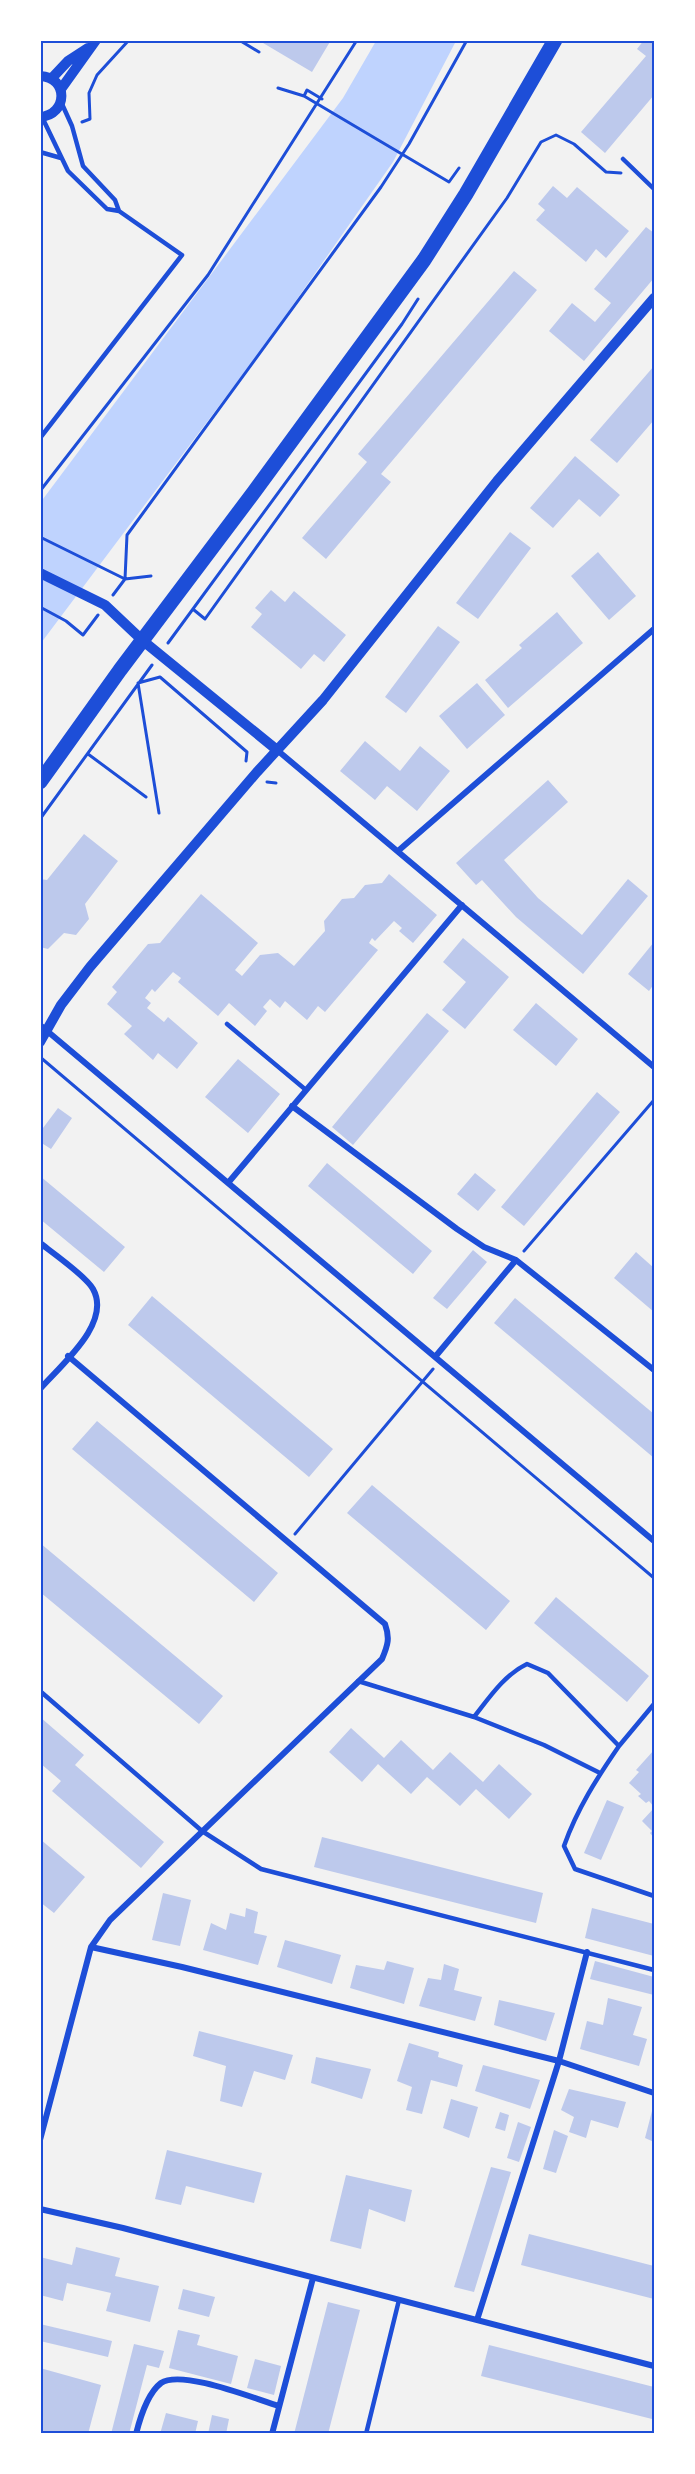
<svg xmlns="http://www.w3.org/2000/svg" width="695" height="2474" viewBox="0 0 695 2474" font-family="Merriweather,serif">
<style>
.water{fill:#bfd3fe}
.building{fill:#bdc9ec}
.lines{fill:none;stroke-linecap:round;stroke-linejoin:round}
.path{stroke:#1d4ed8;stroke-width:3}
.service{stroke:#1d4ed8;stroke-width:4.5}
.minor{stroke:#1d4ed8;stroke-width:6}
.tertiary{stroke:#1d4ed8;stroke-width:10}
.primary{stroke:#1d4ed8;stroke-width:15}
.neatline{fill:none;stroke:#1d4ed8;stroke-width:2}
</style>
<rect width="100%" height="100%" fill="#f2f2f2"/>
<path class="water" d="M376,41H456L393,162L267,342L41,643L40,503L343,98Z"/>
<path class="building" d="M258,40H331L312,72Z
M644,40H654V95L605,153L581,132L646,56L637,49Z
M553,186L567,198L577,187L629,231L606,258L596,249L586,262L536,220L545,210L538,204Z
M646,227L654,233V278L584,361L549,331L572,303L595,322L611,303L594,289Z
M514,271L537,290L381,474L391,482L326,559L302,538L367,462L358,454Z
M654,366V420L617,463L590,440Z
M575,456L620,495L600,517L579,499L553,528L530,508Z
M510,532L531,548L478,619L456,603Z
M598,552L636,596L609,620L571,576Z
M271,590L285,602L294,591L346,635L324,662L314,654L301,669L251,627L262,614L255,608Z
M557,612L583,643L508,708L485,680L522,648L519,645Z
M438,626L460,642L406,713L385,697Z
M477,683L505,715L467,749L439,716Z
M365,741L400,771L420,746L450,771L417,811L387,786L375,800L340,771Z
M548,780L568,802L504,860L538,898L582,935L628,879L648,896L583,974L516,917L482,880L476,885L456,863Z
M84,834L118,861L85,904L89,919L76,935L64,933L48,949L40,947V879L47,880Z
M389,874L437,915L413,943L399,931L402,928L394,921L375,941L372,938L369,943L378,950L325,1012L318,1006L307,1020L285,1001L280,1008L270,999L263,1007L267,1011L255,1026L229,1003L218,1016L178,982L181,978L173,972L155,992L152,989L145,998L151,1003L147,1008L164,1022L168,1017L198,1043L177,1069L158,1053L153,1060L124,1034L132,1026L107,1004L117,992L112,987L148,944L160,943L201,894L258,943L235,970L242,976L260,955L278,953L294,966L325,931L324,921L342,899L354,898L365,885L382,883Z
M463,938L509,977L465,1029L442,1010L466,982L443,962Z
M654,942V984L649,991L628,974Z
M536,1003L578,1039L556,1066L513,1030Z
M427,1013L449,1031L353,1145L332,1127Z
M238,1059L280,1094L248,1133L205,1097Z
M597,1092L620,1112L524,1226L501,1207Z
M58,1108L72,1118L51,1149L40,1142V1132Z
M327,1163L432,1251L413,1274L308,1186Z
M475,1173L496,1190L478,1211L457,1194Z
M40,1176L125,1247L104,1272L40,1219Z
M473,1250L487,1262L447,1309L433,1298Z
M636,1252L654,1268V1312L614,1278Z
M152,1296L333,1449L309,1477L128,1325Z
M515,1298L654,1414V1458L494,1323Z
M97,1421L278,1573L254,1602L72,1449Z
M372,1485L510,1601L486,1630L347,1513Z
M40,1543L223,1696L199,1724L40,1592Z
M556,1597L649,1676L627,1702L534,1623Z
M40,1717L84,1755L75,1765L164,1842L141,1868L52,1791L61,1781L40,1763Z
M351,1728L384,1758L401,1740L433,1770L450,1752L483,1782L499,1764L532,1794L509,1819L476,1789L460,1806L427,1777L411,1794L378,1764L362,1782L329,1752Z
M654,1750V1807L649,1801L646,1803L638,1796L641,1794L629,1783L639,1772L636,1770Z
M607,1800L624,1807L601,1860L584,1853Z
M654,1808V1838L650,1833L652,1831L642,1821Z
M322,1837L543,1893L536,1923L314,1867Z
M40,1839L85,1877L54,1913L40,1902Z
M163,1893L191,1900L180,1946L152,1940Z
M246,1908L258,1912L254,1933L267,1936L258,1965L203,1950L211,1923L226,1930L230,1913L245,1917Z
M592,1908L654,1924V1956L585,1938Z
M285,1940L341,1955L332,1984L277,1967Z
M387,1961L414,1968L404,2004L350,1988L356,1965L384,1970Z
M595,1961L654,1977V1995L590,1979Z
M444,1964L459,1969L454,1990L482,1997L475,2021L419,2006L428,1978L441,1980Z
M608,1998L642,2007L633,2035L647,2039L639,2066L580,2049L587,2021L603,2025Z
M499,2000L555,2013L546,2041L494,2025Z
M199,2031L293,2055L285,2080L254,2071L242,2107L220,2101L226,2066L193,2056Z
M409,2043L439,2052L438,2057L463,2065L457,2087L431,2080L422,2114L406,2110L412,2087L397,2081Z
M316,2057L371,2069L362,2099L311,2083Z
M483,2065L540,2080L530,2109L475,2091Z
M569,2089L626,2102L618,2128L591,2120L586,2138L569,2132L574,2117L561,2110Z
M451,2099L478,2107L469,2138L443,2128Z
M652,2111L654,2112V2142L645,2138Z
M500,2112L509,2115L505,2131L495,2128Z
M518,2122L531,2127L519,2162L507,2158Z
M554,2130L568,2136L556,2173L543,2169Z
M167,2150L262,2173L254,2203L186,2186L181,2205L155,2199Z
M491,2167L511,2172L474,2292L454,2287Z
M346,2175L412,2190L405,2222L369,2209L361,2249L330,2241Z
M529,2234L654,2266V2299L521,2265Z
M76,2247L120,2258L115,2276L159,2286L150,2322L106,2311L111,2293L67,2283L63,2301L40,2295V2257L72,2265Z
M183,2289L215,2297L209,2317L178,2309Z
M328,2302L360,2310L328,2434H294Z
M40,2324L112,2341L108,2357L40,2341Z
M178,2330L200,2335L197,2345L238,2356L231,2384L169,2368Z
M134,2344L164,2351L159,2368L147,2365L129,2434H111Z
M489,2345L654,2387V2408L652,2419L481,2376Z
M255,2359L281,2366L274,2395L247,2388Z
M40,2368L101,2385L88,2434H40Z
M166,2413L198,2421L195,2434H160Z
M212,2415L229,2419L226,2434H208Z"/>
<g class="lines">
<path class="path" d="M239,40L259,52
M278,88L304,96L449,182L459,168
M304,96L307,90L322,99
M82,122L90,119L89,93L97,75L129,40
M40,491L208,275L357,40
M40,537L125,579L151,576
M113,595L125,579L127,535L381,187L409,144L467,40
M40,607L66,621L83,635L98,615
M194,610L205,619L507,198L541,142L556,135L574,144L606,172L621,173
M168,643L402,324L418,299
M88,754L146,797
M267,782L276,783
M159,813L138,683L160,677L247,752L246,761
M40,819L152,665
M40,1057L654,1578
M524,1251L654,1100
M295,1534L433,1369"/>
<path class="service" d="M62,104L72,126L83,166L115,200L119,211
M40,152L61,158
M623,159L654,189
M40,438L182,255L119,211L107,209L68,171L42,117
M227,1024L306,1090
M358,1681L474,1717C489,1698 504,1675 527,1664L548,1673L619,1746L654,1704
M40,1691L202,1831L261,1869L654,1970
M474,1717L544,1745L600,1773
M619,1746C597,1778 577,1809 564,1846L575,1869L654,1896
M366,2434L399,2300"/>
<path class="minor" d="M277,750L654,1067
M398,851L654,629
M40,1025L654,1541
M292,1106L457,1229L484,1247L516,1260
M228,1183L462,905
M40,1243C53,1253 86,1276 93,1289C112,1323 62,1364 40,1389
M435,1357L516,1260L654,1370
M91,1947L182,1967L559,2061L654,2093
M40,2140L91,1947L110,1920L382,1659C388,1645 390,1638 385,1624L68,1356
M40,2209L123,2228L654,2366
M477,2320L559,2061L587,1952
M136,2434C140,2418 148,2393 161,2383C182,2369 255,2399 279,2406
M272,2434L313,2278"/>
<path class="tertiary" d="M40,76C69,77 68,115 40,117
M52,78L68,61L88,48
M61,89L96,40
M40,573L105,605L142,640L277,750
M40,1042L61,1005L90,967L257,772L323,700L497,481L654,298"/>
<path class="primary" d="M40,782L120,670L254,492L424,260L466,194L555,40"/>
</g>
<rect width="695" height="2474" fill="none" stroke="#ffffff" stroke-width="84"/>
<rect x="42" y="42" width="611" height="2390" class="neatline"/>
</svg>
